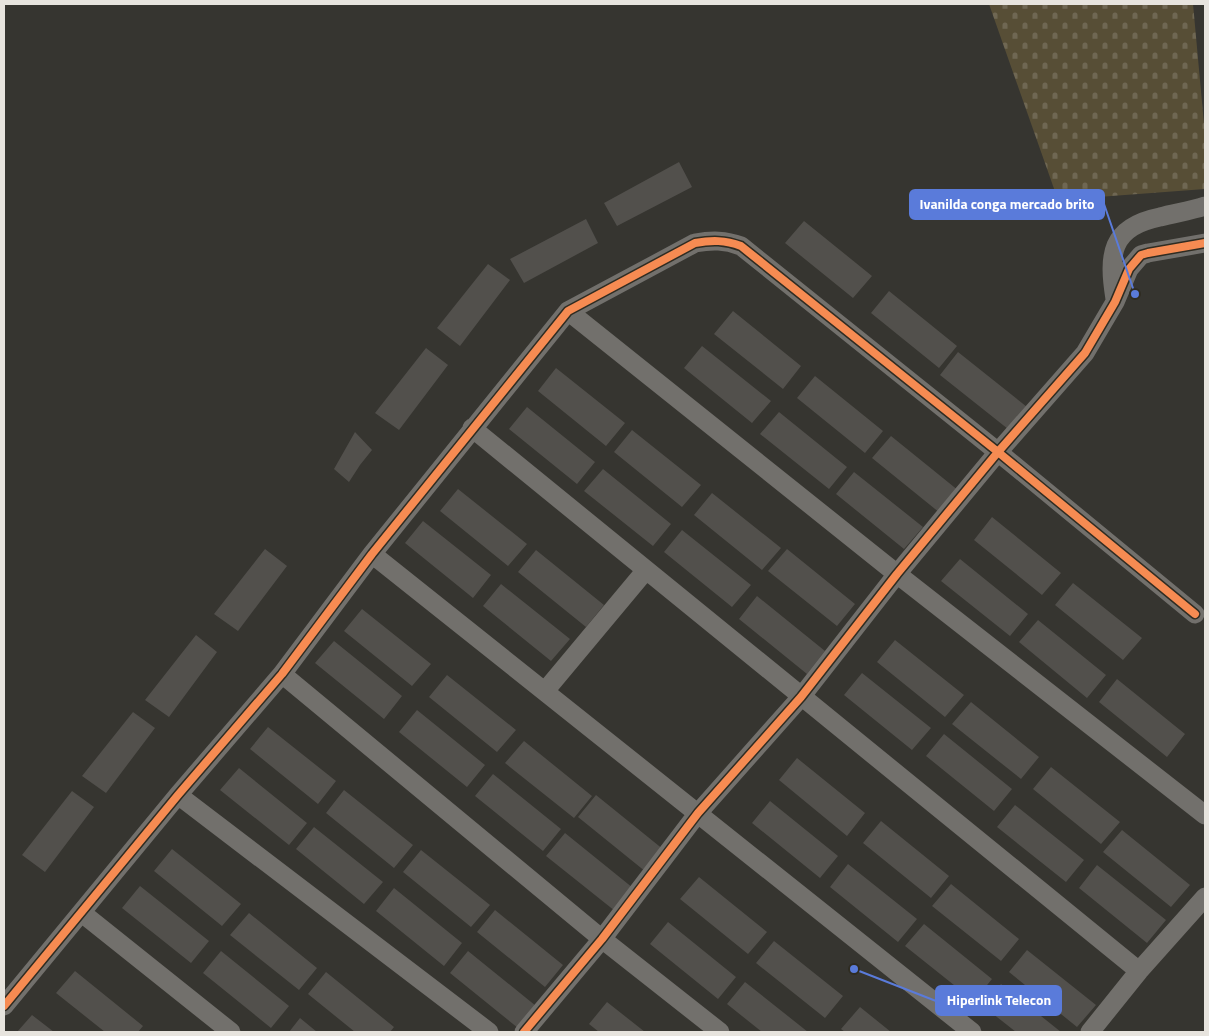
<svg xmlns="http://www.w3.org/2000/svg" width="1209" height="1036" viewBox="0 0 1209 1036" font-family="'Titillium Web',sans-serif">
<style>
.cemetery{fill:url(#cemetery-stones)}
.building{fill:#52504c}
.lines{fill:none;stroke-linecap:round;stroke-linejoin:round}
.street{stroke:#72706c;stroke-width:19}
.cycleway-casing{stroke:#2f2c22;stroke-width:11}
.cycleway{stroke:#f68b52;stroke-width:8}
.leader{fill:none;stroke:#5a7bda;stroke-width:2}
.callout-dot{fill:#5a7bda;stroke:#2f2c22;stroke-width:2}
.callout{fill:#5a7bda;stroke:#5a7bda;stroke-width:2}
.callout-label{font-size:14px;text-anchor:middle;font-weight:bold;fill:#fff}
</style>
<defs>
<pattern id="cemetery-stones" width="16" height="16" patternUnits="userSpaceOnUse" patternTransform="scale(1.25)"><rect width="16" height="16" fill="#574e36"/><path d="M2 7V4a2 2 0 0 1 4 0v3zM10 15v-3a2 2 0 0 1 4 0v3z" fill="#6f6753"/></pattern>
</defs>
<rect width="100%" height="100%" fill="#363530"/>
<path class="cemetery" d="M989,4H1193L1205,135V189L1058,200Z"/>
<path class="building" d="M679,162L692,187L617,226L604,203Z
M586,219L598,243L524,283L510,259Z
M804,221L872,276L853,298L785,243Z
M488,264L510,280L460,346L437,328Z
M889,291L957,346L939,368L871,313Z
M733,311L801,366L783,389L714,334Z
M702,346L771,401L752,423L684,368Z
M426,348L448,365L399,430L375,413Z
M958,352L1027,407L1008,429L940,375Z
M556,368L625,423L606,446L538,391Z
M815,376L883,431L865,453L797,398Z
M527,407L595,462L577,484L509,429Z
M779,412L847,467L829,489L760,434Z
M632,430L701,485L682,507L614,452Z
M355,432L372,450L360,465L349,482L334,469Z
M891,436L959,491L940,513L872,458Z
M603,469L671,524L653,546L584,491Z
M854,472L923,527L904,549L836,494Z
M458,489L527,544L508,566L440,511Z
M712,493L781,548L762,570L694,515Z
M992,517L1061,573L1042,595L974,540Z
M423,521L491,575L473,598L405,543Z
M682,530L751,585L732,607L664,552Z
M265,549L287,566L238,631L214,614Z
M787,549L855,604L837,626L768,571Z
M536,550L604,605L586,627L518,572Z
M960,559L1028,614L1010,636L941,581Z
M1073,583L1142,638L1123,660L1055,605Z
M501,584L570,639L551,661L483,606Z
M757,596L825,651L807,674L739,619Z
M362,609L431,664L412,686L344,631Z
M1038,620L1106,675L1087,698L1019,642Z
M196,635L217,652L169,717L145,700Z
M895,640L964,695L945,717L877,662Z
M334,641L402,696L384,719L315,663Z
M862,673L931,728L912,750L844,695Z
M447,675L516,730L497,752L429,697Z
M1117,679L1185,734L1167,757L1099,702Z
M971,702L1039,757L1021,779L952,724Z
M417,710L485,765L467,787L399,732Z
M133,712L155,728L106,793L82,776Z
M268,727L336,781L318,804L250,749Z
M944,734L1012,789L994,811L926,756Z
M524,741L592,796L574,818L505,763Z
M797,758L865,813L847,836L779,780Z
M1051,767L1120,822L1101,844L1033,789Z
M239,768L307,823L289,845L220,790Z
M493,774L561,829L543,851L475,796Z
M344,790L413,845L394,868L326,813Z
M72,791L94,807L45,872L22,855Z
M596,795L664,850L646,872L578,817Z
M770,801L838,856L820,878L752,823Z
M1015,805L1084,860L1066,882L997,827Z
M881,821L949,876L931,898L863,843Z
M314,827L383,882L364,904L296,849Z
M1122,830L1190,885L1171,907L1103,852Z
M565,833L633,888L615,911L546,856Z
M172,849L241,904L222,926L154,871Z
M421,850L490,905L471,927L403,872Z
M848,864L917,919L898,942L830,887Z
M1097,865L1166,920L1147,943L1079,888Z
M699,877L767,932L748,954L680,899Z
M951,884L1019,939L1001,961L932,906Z
M140,886L209,941L191,963L122,908Z
M394,888L462,943L444,966L376,911Z
M495,910L563,965L545,987L477,932Z
M249,913L317,968L299,990L230,935Z
M668,922L736,977L718,999L650,944Z
M924,924L992,979L974,1001L905,946Z
M774,941L843,996L825,1018L756,963Z
M1027,950L1096,1005L1077,1027L1009,972Z
M221,951L289,1006L271,1028L203,973Z
M468,951L536,1006L518,1028L450,973Z
M75,971L143,1026L138,1032H105L56,993Z
M326,972L394,1027L390,1032H355L308,994Z
M745,982L808,1032H762L727,1004Z
M1001,984L1061,1032H1016L983,1006Z
M607,1002L645,1032H599L589,1024Z
M860,1007L891,1032H845L841,1029Z
M32,1015L54,1032H17Z
M300,1018L317,1032H289Z"/>
<g class="lines">
<path class="street" d="M1115,299C1108,255 1110,227 1160,217C1175,213 1190,211 1205,206
M568,311L897,574L1205,815
M472,428L1139,971
M372,554L972,1032
M282,674L602,939L720,1032
M545,691L646,570
M178,795L489,1032
M82,913L231,1032
M4,1006L178,795L282,674L372,554L568,311L695,243C712,240 725,240 741,246L998,452L1195,614
M524,1032L602,939L698,813L801,697L897,574L998,452L1085,353L1115,302L1129,269L1141,255L1148,253L1205,243
M1090,1032L1139,971L1205,897"/>
<g class="cycleway-casing">
<path id="cycleway" d="M4,1006L178,795L282,674L372,554L568,311L695,243C712,240 725,240 741,246L998,452L1195,614
M524,1032L602,939L698,813L801,697L897,574L998,452L1085,353L1115,302L1129,269L1141,255L1148,253L1205,243"/>
</g>
<use href="#cycleway" class="cycleway"/>
</g>
<path class="leader" d="M1135 294L1104 204M854 969L936 1001"/>
<g class="callout-dot">
<circle cx="1135" cy="294" r="5"/>
<circle cx="854" cy="969" r="5"/>
</g>
<g class="callout">
<rect x="910" y="190" width="194" height="29" rx="5"/>
<rect x="936" y="986" width="125" height="29" rx="5"/>
</g>
<g class="callout-label">
<text x="1007" y="209">Ivanilda conga mercado brito</text>
<text x="999" y="1005">Hiperlink Telecon</text>
</g>
<rect width="1209" height="1036" fill="none" stroke="#e7e4de" stroke-width="10"/>
</svg>
